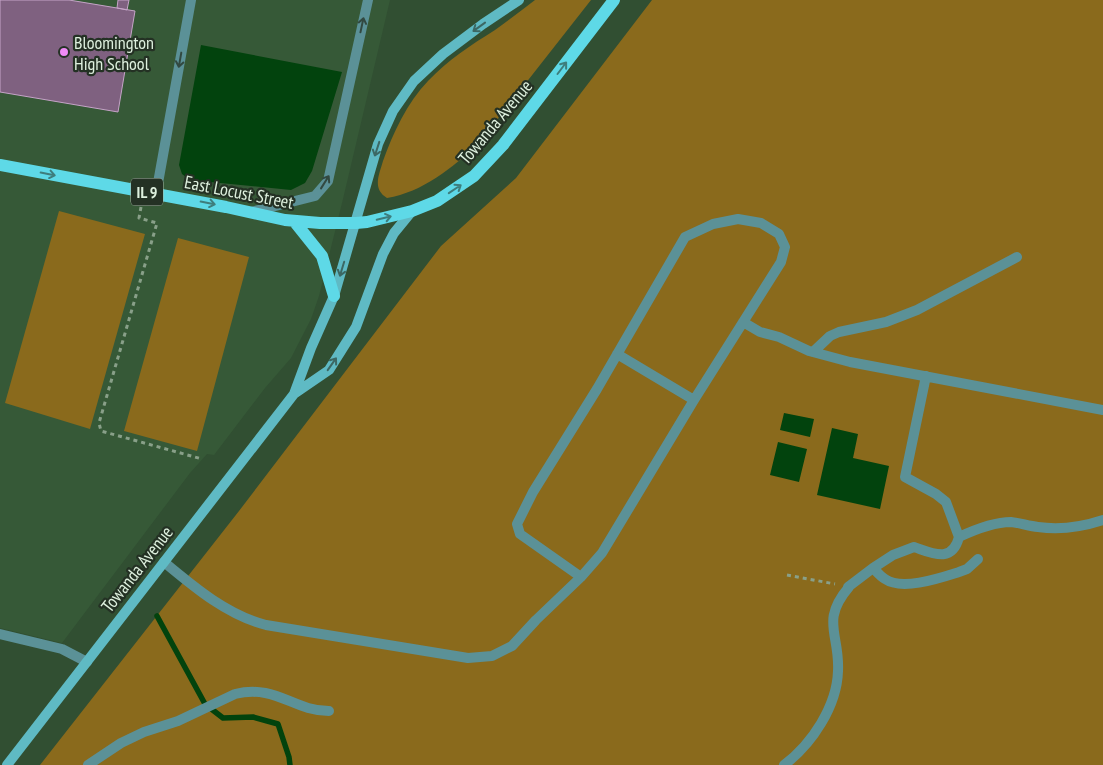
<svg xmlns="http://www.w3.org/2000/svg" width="1103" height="765" viewBox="0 0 1103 765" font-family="'PT Sans Narrow',sans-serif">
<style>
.built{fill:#365937}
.green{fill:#8a6a1c}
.water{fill:#02430d}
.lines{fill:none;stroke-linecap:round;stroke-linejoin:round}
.stream{stroke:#02430d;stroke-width:5.5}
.building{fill:#7f6180;stroke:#c5a4c7}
.path{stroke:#89a089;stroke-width:3;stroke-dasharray:4 4;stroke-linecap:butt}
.service{stroke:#5b9197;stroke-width:10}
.secondary{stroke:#5fbac4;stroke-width:10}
.primary{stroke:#5ed9e7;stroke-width:12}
.oneway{stroke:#324941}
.oneway2{stroke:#3c6864}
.oneway3{stroke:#3e7d7c}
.poi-dot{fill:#ef8bf6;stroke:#243124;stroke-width:2}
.labels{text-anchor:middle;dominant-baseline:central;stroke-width:4.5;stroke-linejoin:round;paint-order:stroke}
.shield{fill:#243124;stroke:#a6b7a6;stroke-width:1}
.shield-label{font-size:16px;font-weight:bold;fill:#def0de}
.poi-label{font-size:18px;fill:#def0de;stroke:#243124;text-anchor:start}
.street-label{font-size:18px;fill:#def0de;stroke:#243124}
</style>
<rect width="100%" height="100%" fill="#314f32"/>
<path class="built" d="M0,0H390L343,199L319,296L311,319L291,358L265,388L214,455L207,454L190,473L62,643L0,628Z"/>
<path class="green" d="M535,0H591L478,144C452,168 423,192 387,198C372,189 379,175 383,161C393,133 407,103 428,81C448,60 471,45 495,30C509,20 522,10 535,0Z
M652,0H1103V765H40L239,511L441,246L516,178Z
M59,211L145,234L90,429L5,403Z
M178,238L249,257L197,451L124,431Z"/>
<path class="water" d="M201,45L342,72L312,171L305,183L291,190L190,180L182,174L179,165Z
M784,413L814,419L810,437L780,430Z
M832,428L858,434L853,458L889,466L880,509L817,495Z
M778,442L807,449L799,482L770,475Z"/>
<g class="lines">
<path class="stream" d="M157,616L205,704L223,718L253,717L278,724L289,757L290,765"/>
</g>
<path class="building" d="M0,0H69L135,11L118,112L0,92Z
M118,0H129L127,10L117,8Z"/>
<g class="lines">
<path class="path" d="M141,207L139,218L157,223L99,423L101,431L202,459
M787,575L835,584"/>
<path class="service" d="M156,194L191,0
M251,212L315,196L328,181L368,0
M743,322L760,332L779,337L809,351L850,362L1103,410
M813,352L830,336L839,332L886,322L917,310L1017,257
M617,354L694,400
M926,376L905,477L936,494L946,502L959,537
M164,562C194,587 227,615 266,625L468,658L492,656L512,646L536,620L581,577L602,553L694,400L781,262L785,247L779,234L761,223L738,219L713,224L685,237L597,389L533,492L517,524L520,534L581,577
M873,568L893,555L914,547C932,553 952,564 959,537C974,530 993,522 1011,522C1020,523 1029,526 1038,527C1060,530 1082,527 1103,520
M848,587L873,568C877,572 880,576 885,579C902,591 940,578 959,572L967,569L978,559
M0,634L62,649L87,662
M88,765L121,743L144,732L178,721L235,694C276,684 293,711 329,711
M784,765C812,744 837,706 838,671C840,634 820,621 849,587"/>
<path class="secondary" d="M294,394L311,348L334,296L378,144L393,111L414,81L443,54L483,24L519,0
M7,765L294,394L329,370L356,327L383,254L394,233L412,211"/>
<path class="primary" d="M0,165L226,207L285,220L320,223H356L367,222L412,211L437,201L474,176L503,145L614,0
M294,221L322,256L334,296"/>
</g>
<defs><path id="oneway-shaft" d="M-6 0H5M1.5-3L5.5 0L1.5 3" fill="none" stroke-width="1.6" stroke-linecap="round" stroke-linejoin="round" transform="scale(1.25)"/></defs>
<g class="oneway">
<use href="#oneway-shaft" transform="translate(362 25) rotate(-78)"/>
<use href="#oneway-shaft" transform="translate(180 60) rotate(100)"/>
<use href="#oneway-shaft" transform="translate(325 182) rotate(-58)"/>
</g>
<g class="oneway2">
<use href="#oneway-shaft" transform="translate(479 27) rotate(144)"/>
<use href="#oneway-shaft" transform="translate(377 149) rotate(108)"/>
<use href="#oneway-shaft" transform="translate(342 269) rotate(107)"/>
<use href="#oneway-shaft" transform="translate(332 364) rotate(-55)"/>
</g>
<g class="oneway3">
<use href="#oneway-shaft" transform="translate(562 68) rotate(-53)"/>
<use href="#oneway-shaft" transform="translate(48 174) rotate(11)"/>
<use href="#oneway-shaft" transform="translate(455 189) rotate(-34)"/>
<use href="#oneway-shaft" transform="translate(208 203) rotate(11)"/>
<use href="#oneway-shaft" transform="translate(384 218) rotate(-13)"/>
</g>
<circle class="poi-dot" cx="64" cy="52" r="5"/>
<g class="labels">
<rect class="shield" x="131" y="178.5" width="32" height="27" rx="4"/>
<g class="shield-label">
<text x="147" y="192">IL 9</text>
</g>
<g class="poi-label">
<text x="74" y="42">Bloomington<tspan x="74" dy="21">High School</tspan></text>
</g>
<g class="street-label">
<text transform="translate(495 122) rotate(-50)">Towanda Avenue</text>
<text transform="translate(239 192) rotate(11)">East Locust Street</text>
<text transform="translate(137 569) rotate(-52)">Towanda Avenue</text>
</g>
</g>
</svg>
